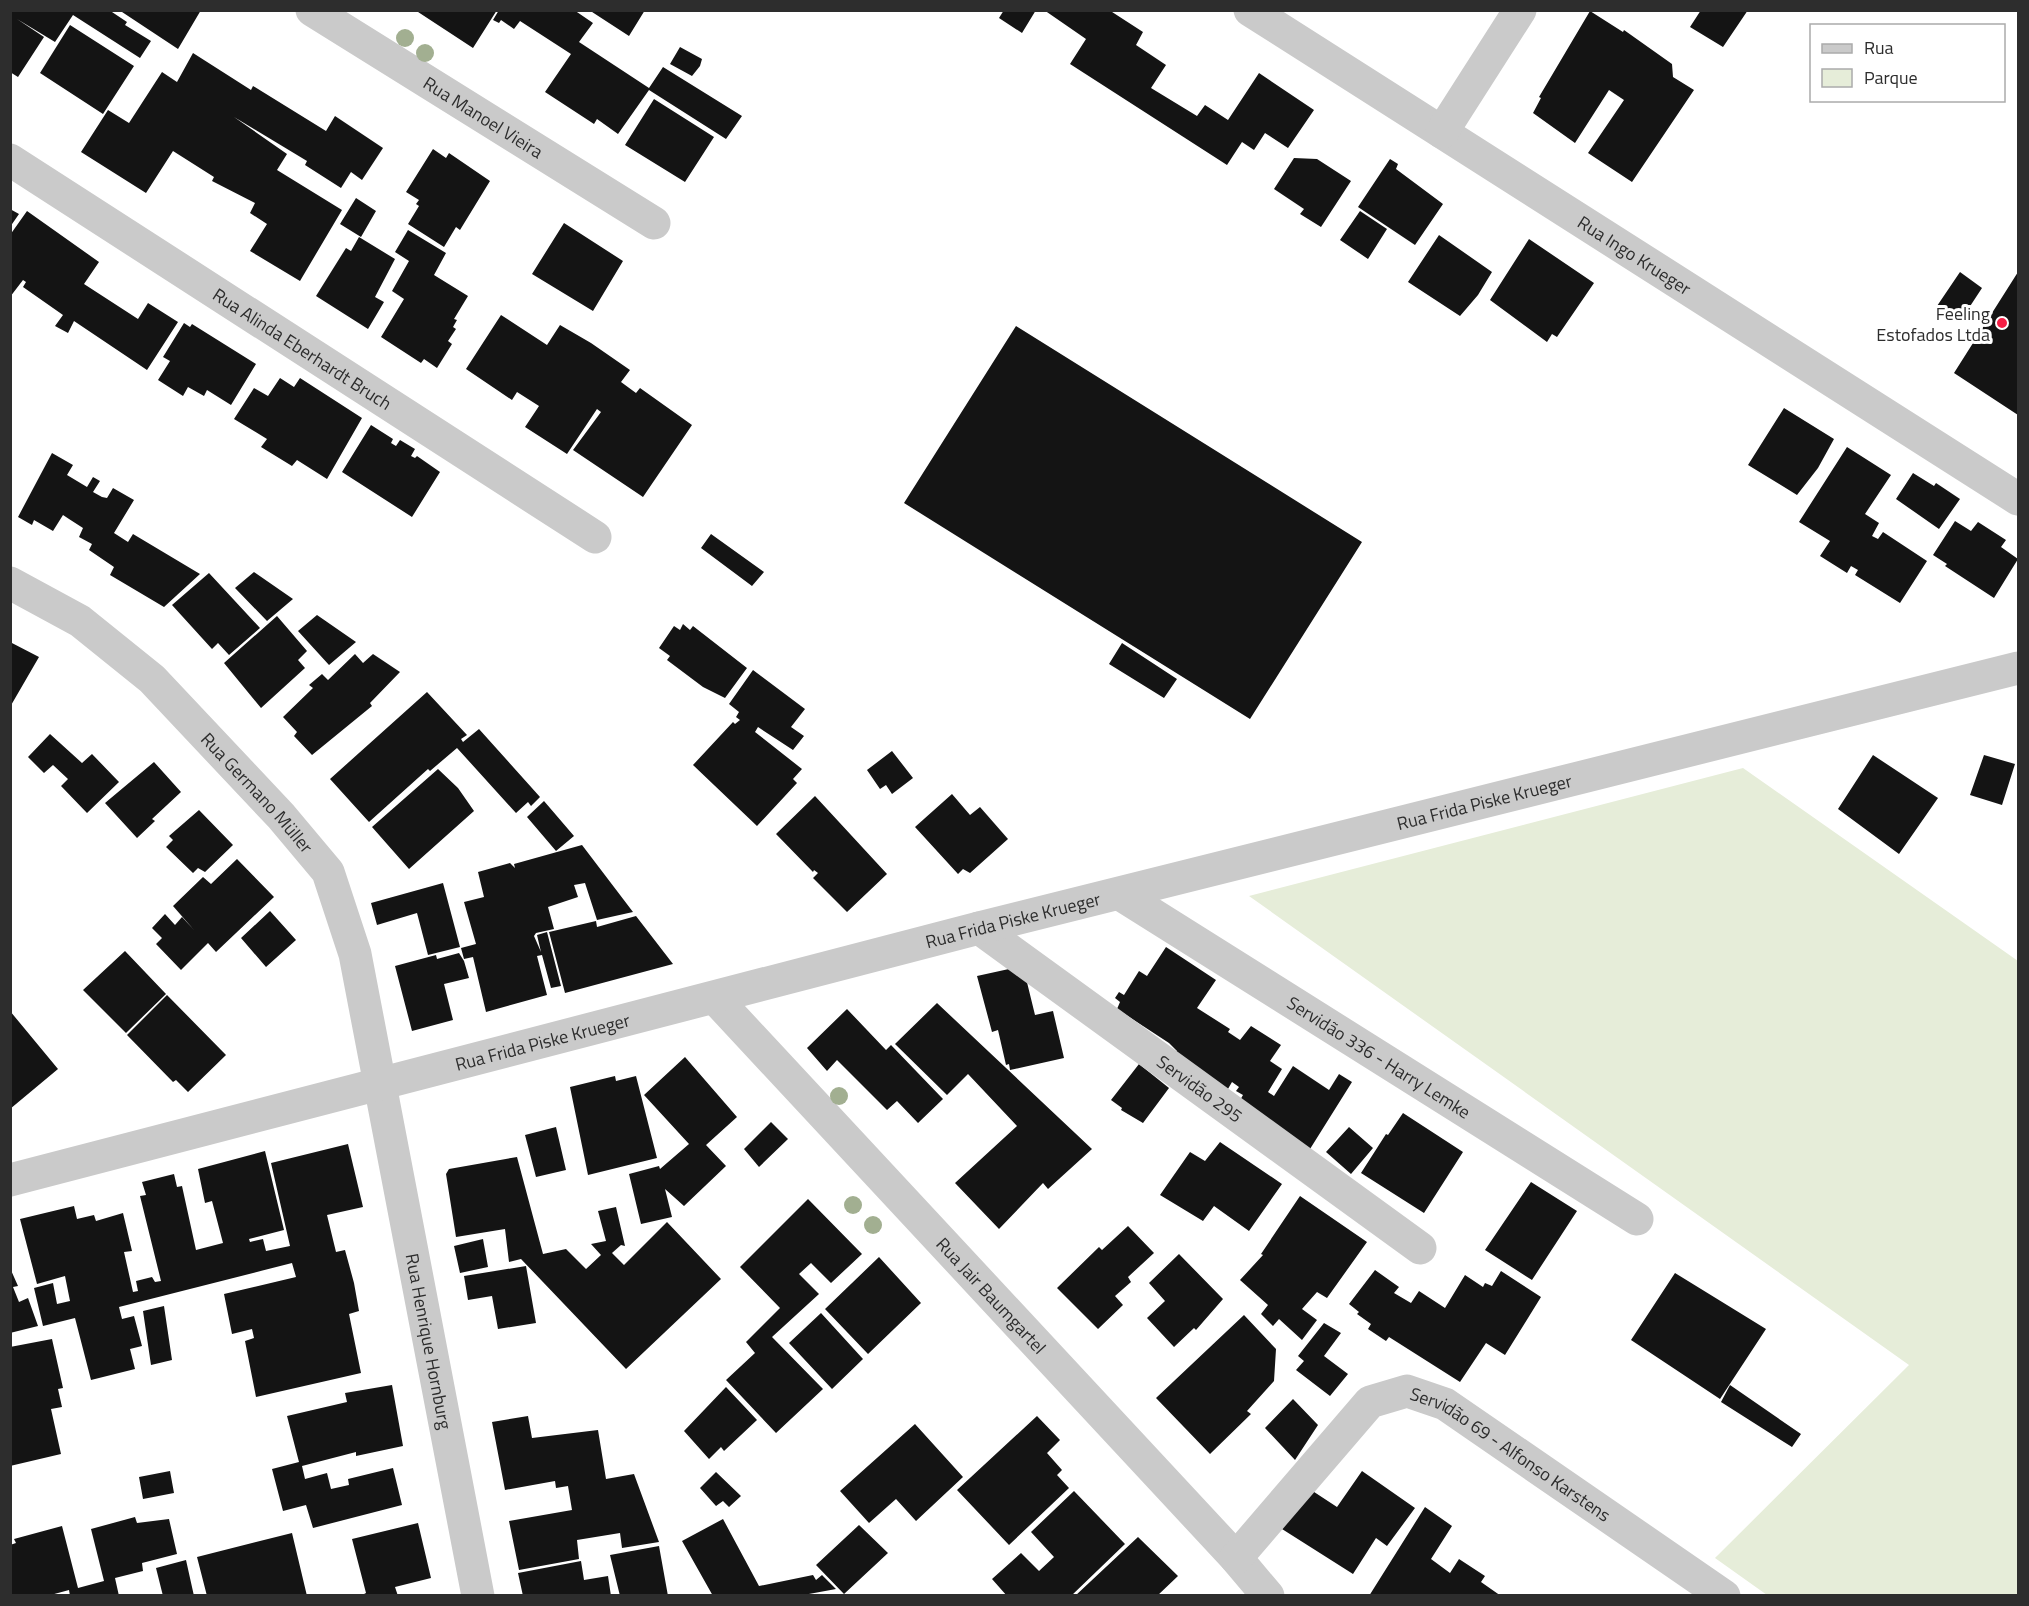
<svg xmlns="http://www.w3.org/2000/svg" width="2029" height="1606" viewBox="0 0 2029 1606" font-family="'Titillium Web',sans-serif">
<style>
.green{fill:#e6edd9}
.building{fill:#141414}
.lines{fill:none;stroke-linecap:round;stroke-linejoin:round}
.minor{stroke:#cacaca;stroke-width:33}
.tree{fill:#a2af91}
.poi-dot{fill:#f51e45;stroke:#fff;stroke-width:2}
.labels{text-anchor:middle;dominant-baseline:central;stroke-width:6;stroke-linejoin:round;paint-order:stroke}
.street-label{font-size:18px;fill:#2d2d2d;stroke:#fff}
.poi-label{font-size:18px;fill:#2d2d2d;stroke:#fff;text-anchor:end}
</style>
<rect width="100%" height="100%" fill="#fff"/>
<path class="green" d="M1743,768L2018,961V1595H1767L1715,1558L1909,1365L1249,896Z"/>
<path class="building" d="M10,10H109L127,22L125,25L151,41L140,58L73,15L55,42L17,19L44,37L18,77L10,72Z
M119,10H201L178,49Z
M415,10H497L473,48Z
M499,10H574L593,23L579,42L649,88L663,67L742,116L726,139L649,90L618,134L597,119L594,124L545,92L571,54L520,21L514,29L501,20L499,23L493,20Z
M589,10H645L629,36Z
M1004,10H1036L1022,33L999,18Z
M1044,10H1109L1143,32L1136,45L1166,65L1151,88L1197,116L1205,105L1228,120L1259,73L1314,110L1288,148L1265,133L1254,150L1242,142L1227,165L1070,64L1086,39Z
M1701,10H1748L1723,47L1690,27Z
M1590,11L1623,32L1624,30L1672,64L1673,77L1694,90L1632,182L1588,153L1624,100L1609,90L1575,143L1533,113L1541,98L1539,97Z
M70,25L134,66L103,114L40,73Z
M680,47L702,59L700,66L692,76L670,64Z
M193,53L251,90L253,86L326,131L335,116L383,148L362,180L351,172L341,188L305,165L307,161L234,117L287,154L277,170L342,210L300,281L250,251L267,224L250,213L255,203L212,181L214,177L173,151L146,193L81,152L108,110L129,123L162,72L177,82Z
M654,99L714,137L685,182L625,145Z
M433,149L446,158L449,153L490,181L460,230L456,227L444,247L408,224L419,206L416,204L419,200L406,192Z
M1294,158L1317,159L1351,181L1321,227L1300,214L1304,209L1274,189Z
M1390,159L1398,164L1396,169L1443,204L1415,245L1358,207Z
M356,198L376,211L361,237L340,224Z
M10,209L19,214L10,227Z
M27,211L99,262L84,284L138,319L148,303L178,322L147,370L74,321L68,333L55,326L63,315L23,287L26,282L23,280L10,297V235Z
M1360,211L1387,229L1368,259L1340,240Z
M564,223L623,261L593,311L532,274Z
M408,230L446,253L434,275L468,296L454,319L457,320L453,327L456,329L448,341L452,344L437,368L424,359L421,363L381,337L404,299L392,291L409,261L395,252Z
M1439,235L1492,272L1478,295L1460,316L1408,282Z
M359,237L395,259L375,297L384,302L368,329L316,296L346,248L351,251Z
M1529,239L1594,283L1557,337L1552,334L1547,342L1490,300Z
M1960,272L1982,288L1961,320L1937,306Z
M2018,272V415L1954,373Z
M501,315L547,345L560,325L591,343L630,370L621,382L636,393L640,388L692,425L643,497L573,450L601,412L597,409L567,454L525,427L539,406L517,392L512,400L466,369Z
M184,323L190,327L192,324L256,364L231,405L207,390L204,396L188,387L183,396L158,380L170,361L163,357Z
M1016,326L1362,542L1250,719L904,503Z
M280,378L294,387L300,378L362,418L327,479L297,460L292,466L261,447L267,439L234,419L254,388L268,396Z
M1784,408L1834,439L1818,468L1797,495L1748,465Z
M371,425L393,439L391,443L396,446L400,440L415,449L411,456L415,458L417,456L440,472L412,517L342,472Z
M1847,447L1891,475L1865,514L1879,523L1872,536L1878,539L1883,532L1927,561L1900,603L1855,575L1858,570L1851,566L1847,573L1820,556L1830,541L1799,522Z
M52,453L73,465L67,475L87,487L93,477L100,481L93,492L102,497L107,498L113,488L134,500L114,533L128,542L133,534L200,574L164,607L110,575L114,567L89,550L92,544L79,537L83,528L69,519L63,515L53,531L34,520L32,525L18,517Z
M1913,473L1934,486L1936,483L1960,499L1939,529L1896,499Z
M1955,521L1971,531L1978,522L2006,540L2001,547L2018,559L1994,598L1945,566L1947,564L1933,555Z
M711,534L764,572L752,586L701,548Z
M254,572L293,599L267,621L235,588Z
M209,573L260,628L229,655L218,643L212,649L172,605Z
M317,615L356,642L329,665L298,631Z
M277,616L307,651L298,660L305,668L261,708L224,663Z
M683,624L690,630L693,626L747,668L725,698L703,687L667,660L670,656L659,648L674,626L680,630Z
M10,642L39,657L10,707Z
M1122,643L1177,679L1164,698L1109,664Z
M355,654L363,663L373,654L400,672L370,703L372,706L312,755L294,736L297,732L283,717L313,688L309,685L322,674L328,680Z
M753,670L805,709L791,727L804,736L793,750L758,727L755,732L802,769L793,779L797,783L757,826L693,765L733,722L735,724L740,720L736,717L739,712L729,704Z
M427,692L467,735L461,739L463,742L479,729L540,797L531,806L528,802L516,813L457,748L430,771L428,769L369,822L330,779Z
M50,734L82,763L92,754L119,782L87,813L61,786L68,779L53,765L44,773L28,757Z
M892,751L913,778L892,794L886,785L880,789L867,770Z
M1873,755L1938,798L1899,854L1838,809Z
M1984,755L2015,764L2002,805L1970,795Z
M154,762L181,792L152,819L155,821L137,838L105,803Z
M438,769L458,788L474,811L409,869L372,827Z
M952,794L970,815L980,807L1008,839L970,873L963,869L958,874L915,827Z
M815,796L887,874L847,912L813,878L818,873L814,870L813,872L776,834Z
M544,801L574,836L556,851L527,817Z
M199,810L233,845L205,872L198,868L193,873L166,847L173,840L169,836Z
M582,845L633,912L597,920L585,883L574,885L578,897L548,907L554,929L536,933L534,936L541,952L537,935L547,932L561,986L551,988L542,955L537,956L547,995L486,1012L473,957L464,959L461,948L476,944L464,902L484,897L478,872L510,863L515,868L514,864Z
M237,859L274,897L216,952L208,943L181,970L156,944L162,938L152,928L165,914L175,925L182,917L194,930L173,906L203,877L211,884Z
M443,883L460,947L428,955L417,913L377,925L371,903Z
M270,911L296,940L266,967L241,938Z
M636,916L673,964L565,993L549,932L596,921L597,927Z
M1166,947L1216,980L1197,1008L1230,1029L1228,1032L1240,1040L1251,1026L1281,1045L1270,1061L1282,1069L1268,1092L1274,1096L1293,1066L1329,1090L1339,1074L1352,1082L1310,1149L1239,1102L1243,1095L1236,1091L1239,1087L1232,1082L1225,1094L1172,1058L1177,1051L1169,1043L1117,1009L1120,1002L1115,998L1119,992L1124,995L1139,971L1147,976Z
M125,951L166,994L126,1033L83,990Z
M459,953L464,961L469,978L444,984L453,1020L412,1031L395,966L436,955L437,959Z
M1023,966L1035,1015L1053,1011L1064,1058L1010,1070L1009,1064L1006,1065L998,1030L992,1032L977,976Z
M167,995L226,1055L188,1092L176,1080L173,1082L127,1035Z
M937,1003L1092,1149L1048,1189L1043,1183L999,1229L955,1183L1017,1126L968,1074L947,1095L895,1044Z
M847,1009L886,1050L891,1045L943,1099L918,1123L897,1101L887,1110L837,1060L827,1071L807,1048Z
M10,1011L58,1069L10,1109Z
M685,1057L737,1117L706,1145L726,1166L684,1206L665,1189L672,1217L641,1224L629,1174L659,1166L660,1169L689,1144L644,1095Z
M1139,1064L1169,1088L1143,1123L1121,1110L1122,1108L1111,1100Z
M615,1076L616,1081L636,1076L657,1158L588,1175L570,1087Z
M1403,1113L1463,1152L1424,1213L1361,1173L1386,1134L1388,1135Z
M771,1122L788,1139L759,1167L744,1149Z
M556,1127L566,1170L536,1177L525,1135Z
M1349,1127L1373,1148L1351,1174L1326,1152Z
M1220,1142L1282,1184L1249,1231L1214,1206L1203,1221L1160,1195L1190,1152L1205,1161Z
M348,1144L363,1207L327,1215L336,1252L345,1250L354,1283L359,1311L349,1314L361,1373L256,1397L245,1341L254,1338L252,1329L232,1334L224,1294L296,1277L292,1263L119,1307L122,1319L134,1316L142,1346L130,1349L135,1369L91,1380L75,1318L43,1326L34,1288L53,1283L57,1304L70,1301L65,1276L37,1284L20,1219L74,1206L77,1219L94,1215L96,1221L123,1213L132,1251L124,1252L133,1292L138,1291L136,1281L152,1277L155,1282L161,1281L140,1196L146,1195L142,1182L174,1174L177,1187L182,1186L196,1250L223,1243L212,1201L205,1203L198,1169L265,1151L284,1230L249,1239L250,1242L263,1239L266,1251L290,1246L271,1163Z
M517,1157L543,1254L566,1249L586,1269L601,1255L591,1244L606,1241L598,1211L616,1207L625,1246L621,1245L612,1253L624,1265L667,1222L721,1279L626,1369L521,1259L509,1262L505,1229L456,1237L446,1174L449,1169Z
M1531,1182L1577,1211L1532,1280L1485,1250Z
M1300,1196L1367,1242L1327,1298L1317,1292L1302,1309L1317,1320L1302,1340L1279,1319L1273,1326L1261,1314L1268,1305L1240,1280L1263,1255L1261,1254Z
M808,1199L862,1254L831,1283L811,1263L799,1274L819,1294L772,1337L823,1389L776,1433L726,1380L755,1353L746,1342L780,1308L740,1267Z
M1128,1226L1154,1253L1128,1277L1131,1282L1115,1296L1123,1305L1098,1329L1057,1288L1099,1247L1102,1250Z
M483,1239L488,1267L460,1273L454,1246Z
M1179,1254L1223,1299L1196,1330L1194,1328L1174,1347L1147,1318L1165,1301L1149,1283Z
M879,1257L921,1303L868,1354L825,1309Z
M526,1266L536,1323L498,1329L492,1296L468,1300L464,1276Z
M10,1268L18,1286L13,1287L19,1302L28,1298L38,1326L10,1333Z
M1375,1270L1399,1287L1394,1293L1411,1303L1419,1291L1445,1308L1465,1275L1483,1287L1485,1283L1492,1286L1501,1271L1541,1297L1505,1355L1486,1343L1460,1382L1389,1337L1386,1341L1368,1329L1371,1324L1357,1314L1359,1312L1349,1304Z
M1675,1273L1766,1329L1720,1399L1631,1340Z
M164,1306L172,1360L151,1365L143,1311Z
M821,1313L863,1359L832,1389L789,1343Z
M1244,1315L1276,1349L1274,1381L1247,1411L1251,1414L1210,1454L1156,1398Z
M1324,1323L1341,1333L1324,1356L1348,1374L1330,1396L1296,1370L1304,1361L1298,1356Z
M52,1339L63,1388L58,1389L62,1407L51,1409L61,1454L10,1466V1347Z
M392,1385L403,1446L356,1456V1452L302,1466L305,1479L327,1473L331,1489L349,1485L348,1479L393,1468L402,1505L313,1528L306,1505L283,1511L272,1469L299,1462L287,1416L347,1402L345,1393Z
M1730,1385L1801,1434L1792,1447L1721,1402Z
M726,1387L757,1420L724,1451L721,1447L709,1459L684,1431Z
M1293,1399L1318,1425L1295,1460L1265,1428Z
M528,1416L532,1438L598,1430L606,1479L634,1474L659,1542L622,1548L620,1533L577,1540L579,1559L519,1570L509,1521L572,1510L568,1486L556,1488L555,1481L505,1490L492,1422Z
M1037,1416L1060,1440L1047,1453L1062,1470L1057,1475L1069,1488L1009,1545L957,1490Z
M915,1424L963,1477L916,1521L896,1499L869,1523L840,1491Z
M170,1471L174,1493L143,1499L139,1477Z
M1362,1471L1415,1508L1387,1546L1376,1538L1353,1574L1282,1529L1308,1488L1337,1507Z
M716,1472L741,1496L729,1507L723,1501L716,1506L700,1488Z
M1074,1491L1125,1544L1071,1596H1007L992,1579L1021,1553L1039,1571L1054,1557L1031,1532Z
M1425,1507L1452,1526L1431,1559L1450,1573L1459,1559L1485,1576L1481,1582L1501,1596H1369Z
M135,1517L137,1523L169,1519L177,1554L142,1563L143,1571L115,1578L119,1596H70L69,1590L47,1596H10V1545L16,1543L14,1539L62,1526L78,1588L104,1581L91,1529Z
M723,1519L759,1586L813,1575L816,1580L822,1575L836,1589L798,1596H713L682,1541Z
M418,1523L431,1578L395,1587L398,1596H360L366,1593L352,1539Z
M859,1525L888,1553L844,1594L816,1565Z
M292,1533L307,1596H207L197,1557Z
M1138,1537L1178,1576L1157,1596H1075Z
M659,1546L668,1596H620L610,1555Z
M186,1560L194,1596H163L156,1568Z
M581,1561L584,1580L608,1576L611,1596H523L518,1573Z"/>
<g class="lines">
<g class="minor">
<path id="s1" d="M312,10L654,223"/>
<path id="s2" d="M1250,10L2018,499"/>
<path d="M1442,132L1520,10"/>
<path id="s3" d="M10,160L595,537"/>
<path id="s4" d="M10,583L80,621L152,679L281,816L328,872L355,954L478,1596"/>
<path id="s5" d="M1120,894L1637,1219"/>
<path id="s6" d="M979,928L1420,1248"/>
<path id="s7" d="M715,998L1236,1558L1268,1596"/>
<path id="s8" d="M10,1180L979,928L2018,668"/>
<path id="s9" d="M1236,1558L1370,1402L1407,1391L1445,1404L1724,1596"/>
</g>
</g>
<g class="tree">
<circle cx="405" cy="38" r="9"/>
<circle cx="425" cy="53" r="9"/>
<circle cx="839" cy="1096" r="9"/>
<circle cx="853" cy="1205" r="9"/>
<circle cx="873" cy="1225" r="9"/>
</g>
<circle class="poi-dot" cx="2002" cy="323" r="6"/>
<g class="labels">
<g class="street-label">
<text stroke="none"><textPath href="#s1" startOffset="202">Rua Manoel Vieira</textPath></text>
<text stroke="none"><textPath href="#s2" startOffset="456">Rua Ingo Krueger</textPath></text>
<text stroke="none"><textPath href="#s3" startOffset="348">Rua Alinda Eberhardt Bruch</textPath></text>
<text stroke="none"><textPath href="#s4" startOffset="327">Rua Germano Müller</textPath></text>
<text stroke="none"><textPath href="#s8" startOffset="1522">Rua Frida Piske Krueger</textPath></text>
<text stroke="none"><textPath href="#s8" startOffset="1036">Rua Frida Piske Krueger</textPath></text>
<text stroke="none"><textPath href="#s8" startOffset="550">Rua Frida Piske Krueger</textPath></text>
<text stroke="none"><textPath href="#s5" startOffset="306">Servidão 336 - Harry Lemke</textPath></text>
<text stroke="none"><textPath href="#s6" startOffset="273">Servidão 295</textPath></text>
<text stroke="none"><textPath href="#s7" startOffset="406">Rua Jair Baumgartel</textPath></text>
<text stroke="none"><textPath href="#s4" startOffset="914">Rua Henrique Hornburg</textPath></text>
<text stroke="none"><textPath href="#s9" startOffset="366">Servidão 69 - Alfonso Karstens</textPath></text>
</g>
<g class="poi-label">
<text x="1990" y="313">Feeling<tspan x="1990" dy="21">Estofados Ltda</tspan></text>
</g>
</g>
<rect width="2029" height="1606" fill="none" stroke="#2d2d2d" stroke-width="24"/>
<rect x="1810" y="24" width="195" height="78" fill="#ffffff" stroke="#ababab" stroke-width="1.5"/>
<rect x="1822" y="44" width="30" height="9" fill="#cacaca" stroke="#ababab" stroke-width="1.5"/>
<text x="1864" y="54" font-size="18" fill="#2d2d2d">Rua</text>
<rect x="1822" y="69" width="30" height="18" fill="#e6edd9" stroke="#ababab" stroke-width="1.5"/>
<text x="1864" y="84" font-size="18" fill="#2d2d2d">Parque</text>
</svg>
